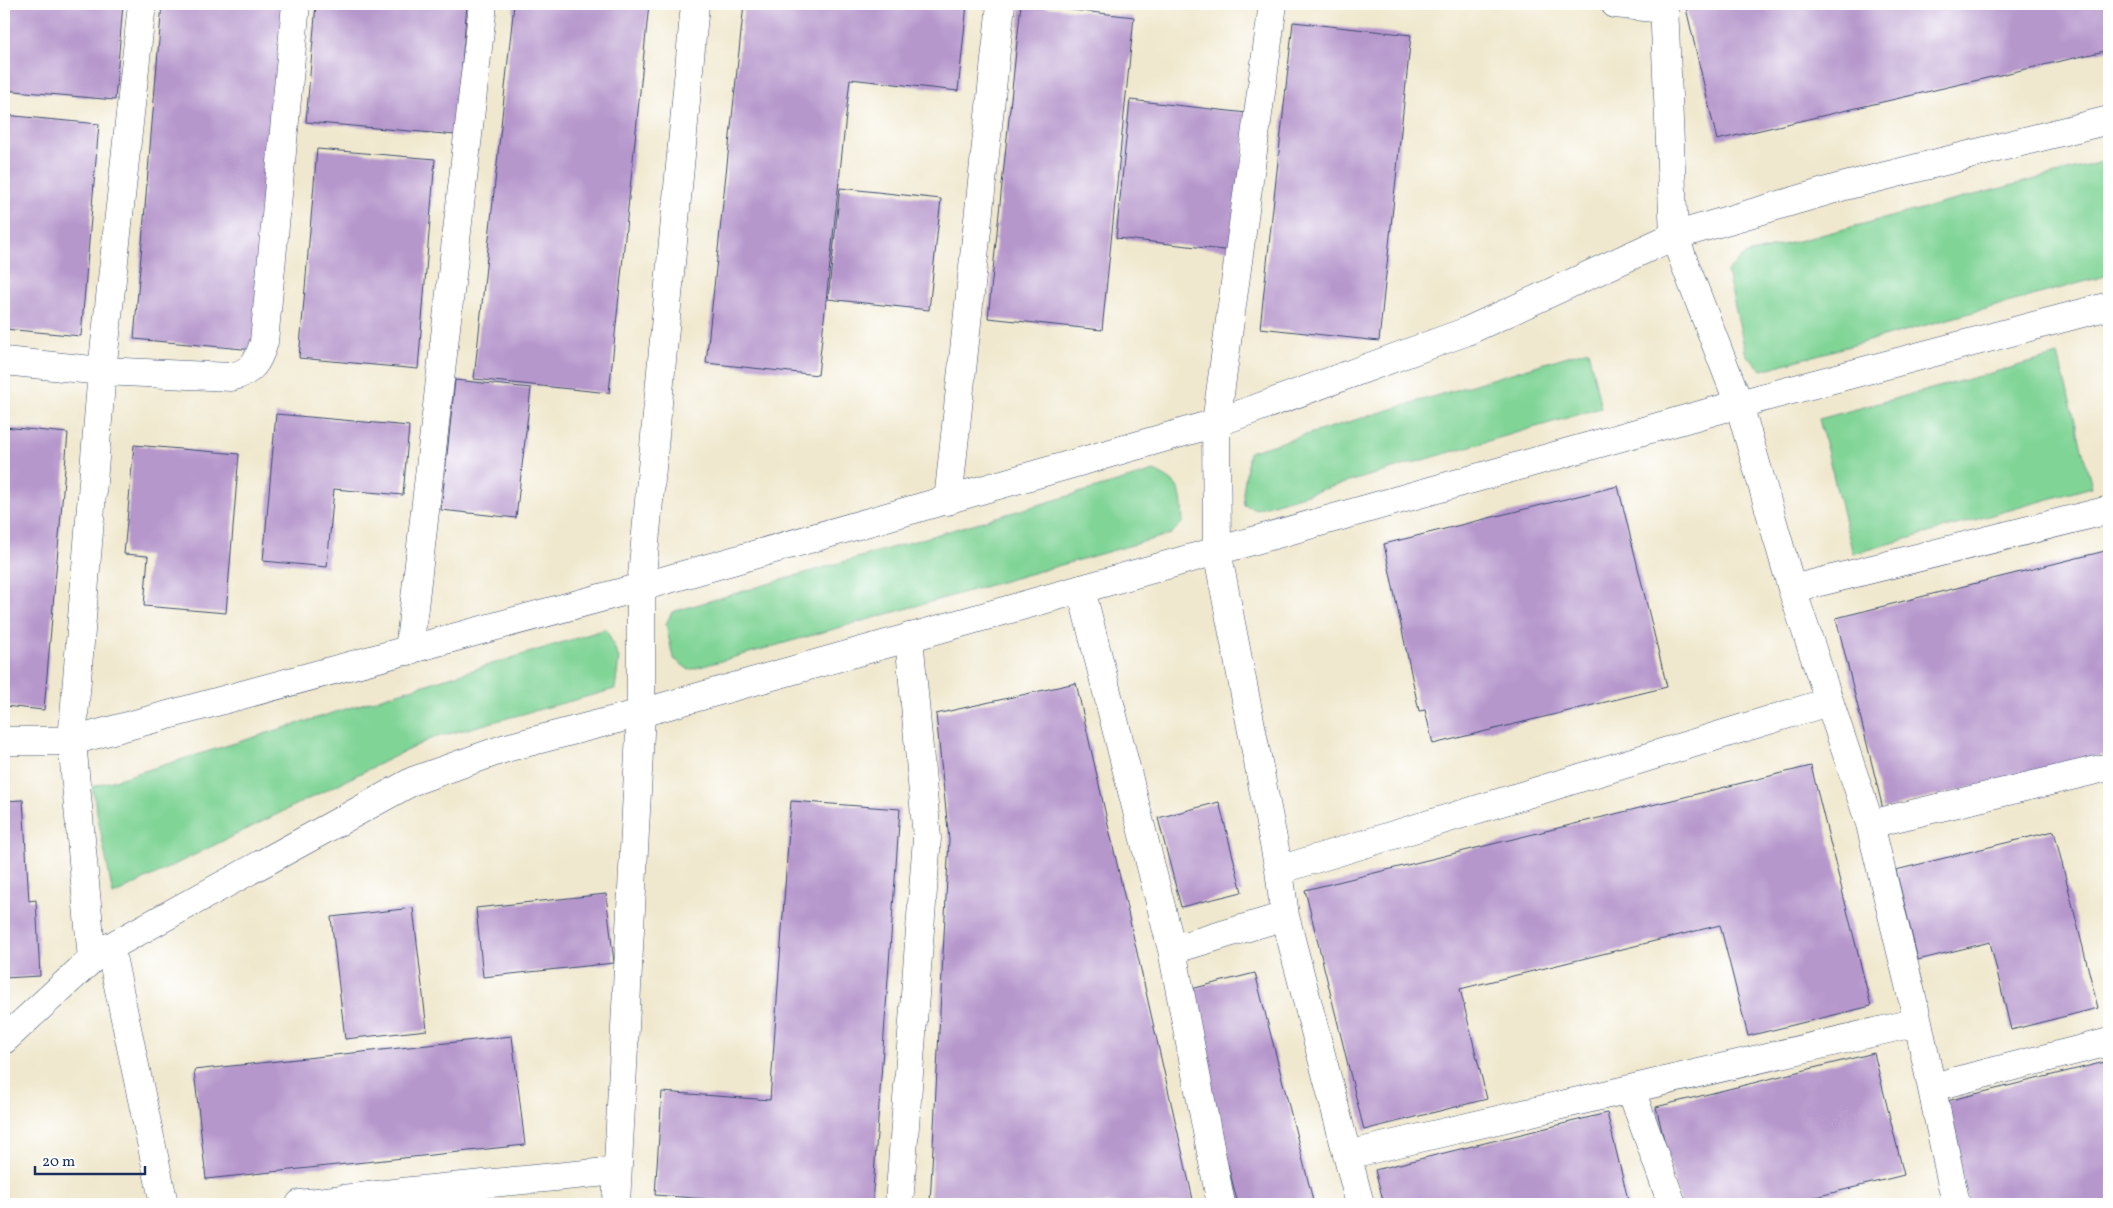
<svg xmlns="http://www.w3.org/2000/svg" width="2113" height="1208" viewBox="0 0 2113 1208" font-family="Vollkorn,serif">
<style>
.grass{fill:#80d496;stroke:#4e827a}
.building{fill:#b697cc}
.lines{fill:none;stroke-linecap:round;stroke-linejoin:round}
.street-casing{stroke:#3b4b6f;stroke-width:29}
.secondary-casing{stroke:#3b4b6f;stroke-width:29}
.street{stroke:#fff;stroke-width:28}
.secondary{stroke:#fff;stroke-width:28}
</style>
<rect width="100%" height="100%" fill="#fff"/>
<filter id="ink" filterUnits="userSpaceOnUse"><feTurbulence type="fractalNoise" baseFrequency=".02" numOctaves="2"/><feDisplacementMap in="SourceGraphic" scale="10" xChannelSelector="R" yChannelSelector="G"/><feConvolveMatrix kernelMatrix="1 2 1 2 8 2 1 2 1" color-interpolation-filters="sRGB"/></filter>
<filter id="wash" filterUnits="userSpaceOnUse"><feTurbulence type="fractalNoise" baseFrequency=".0096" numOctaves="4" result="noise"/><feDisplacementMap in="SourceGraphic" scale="20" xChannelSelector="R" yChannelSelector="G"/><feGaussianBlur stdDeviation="1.12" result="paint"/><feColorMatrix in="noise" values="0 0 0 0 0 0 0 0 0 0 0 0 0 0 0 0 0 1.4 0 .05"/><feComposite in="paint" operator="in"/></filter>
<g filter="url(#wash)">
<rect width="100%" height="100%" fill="#f0e8ce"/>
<path class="grass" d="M2109,160V275L1762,370L1746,355L1727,272L1744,255Z
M1588,350L1601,408L1256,509L1244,505L1243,493L1249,452Z
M2058,355L2092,487L1853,554L1819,419Z
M1154,471C1183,484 1181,491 1183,522L1171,534L689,670L673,658L666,624L672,612Z
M606,629L619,658L615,689L430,739L113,895L92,787Z"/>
<g id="blocks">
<path class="building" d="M4,4H123L115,100L4,90Z
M162,4H283L254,350L134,339Z
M316,4H467L456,135L306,122Z
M514,4H649L609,393L474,379Z
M744,4H967L958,91L850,79L818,375L706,363Z
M1021,4L1134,17L1102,330L988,318Z
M1685,4H2109V50L1717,140Z
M1293,22L1411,35L1379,341L1260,328Z
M1130,100L1247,113L1233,251L1116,238Z
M4,115L99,124L81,336L4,329Z
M317,149L435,159L418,369L299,358Z
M840,188L941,199L929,310L828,299Z
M455,380L531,388L516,518L441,510Z
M276,414L409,426L403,495L334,489L327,567L263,561Z
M4,427L68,433L44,710L4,706Z
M134,445L239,454L226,613L144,606L148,556L124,554Z
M1618,486L1667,687L1433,744L1425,710L1419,711L1384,544Z
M2109,550V753L1883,809L1836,618Z
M1076,683L1194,1204H930L949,840L936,714Z
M1811,766L1871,1006L1748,1036L1720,925L1460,989L1487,1099L1364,1130L1305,890Z
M23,800L29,901L36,900L40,976L4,978V801Z
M791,801L900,809L872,1204H772L655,1195L662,1092L770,1100Z
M1219,802L1242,892L1181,907L1158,818Z
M2054,831L2098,1008L2011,1030L1990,942L1918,960L1896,870Z
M606,894L614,963L483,977L476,908Z
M413,908L427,1030L345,1039L331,917Z
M1255,973L1314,1204H1238L1183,991Z
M512,1036L525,1145L206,1179L194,1070Z
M1874,1053L1904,1175L1787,1204H1680L1656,1107Z
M2109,1061V1204H1969L1943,1102Z
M1607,1113L1629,1204H1384L1375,1170Z"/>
</g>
</g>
<g filter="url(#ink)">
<use href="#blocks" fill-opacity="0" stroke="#3b4b6f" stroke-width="1"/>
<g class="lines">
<g class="street-casing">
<path id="street" d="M1273,4L1216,423L1217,551L1279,870L1285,916L1360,1204
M1615,4L1664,9
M1664,4L1674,236L1739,404L1792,589L1870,824L1918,1022L1956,1204
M4,361L102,371L231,377C252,372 258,362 264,342L296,4
M948,501L1001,4
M1081,589L1172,950L1221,1204
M1792,589L2109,510
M409,651L483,4
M1870,824L2109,767
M1279,870L1828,702
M110,947L164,1204
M1172,950L1285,916
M92,959L72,741L102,371L142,4
M1932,1087L2109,1042
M1631,1090L1672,1204
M1347,1155L1918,1022
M300,1204L411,1191L617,1171
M616,1204L641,713V587L695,4
M899,1204L927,838L909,637"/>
</g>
<g class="secondary-casing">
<path id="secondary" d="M4,741H72L641,587L1216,423L1465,332L1674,236L1841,187L2109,120
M4,1040L92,959L110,947L413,781L506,748L641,713L1739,404L2109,306"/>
</g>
<use href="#street" class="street"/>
<use href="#secondary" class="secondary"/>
</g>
</g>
<rect width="2113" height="1208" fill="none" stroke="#fff" stroke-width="20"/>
<path d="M35 1166v8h110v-8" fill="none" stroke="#1b2f5e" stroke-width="2.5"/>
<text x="42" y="1166" font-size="15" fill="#1b2f5e" stroke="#ffffff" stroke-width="4" paint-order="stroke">20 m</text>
</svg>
